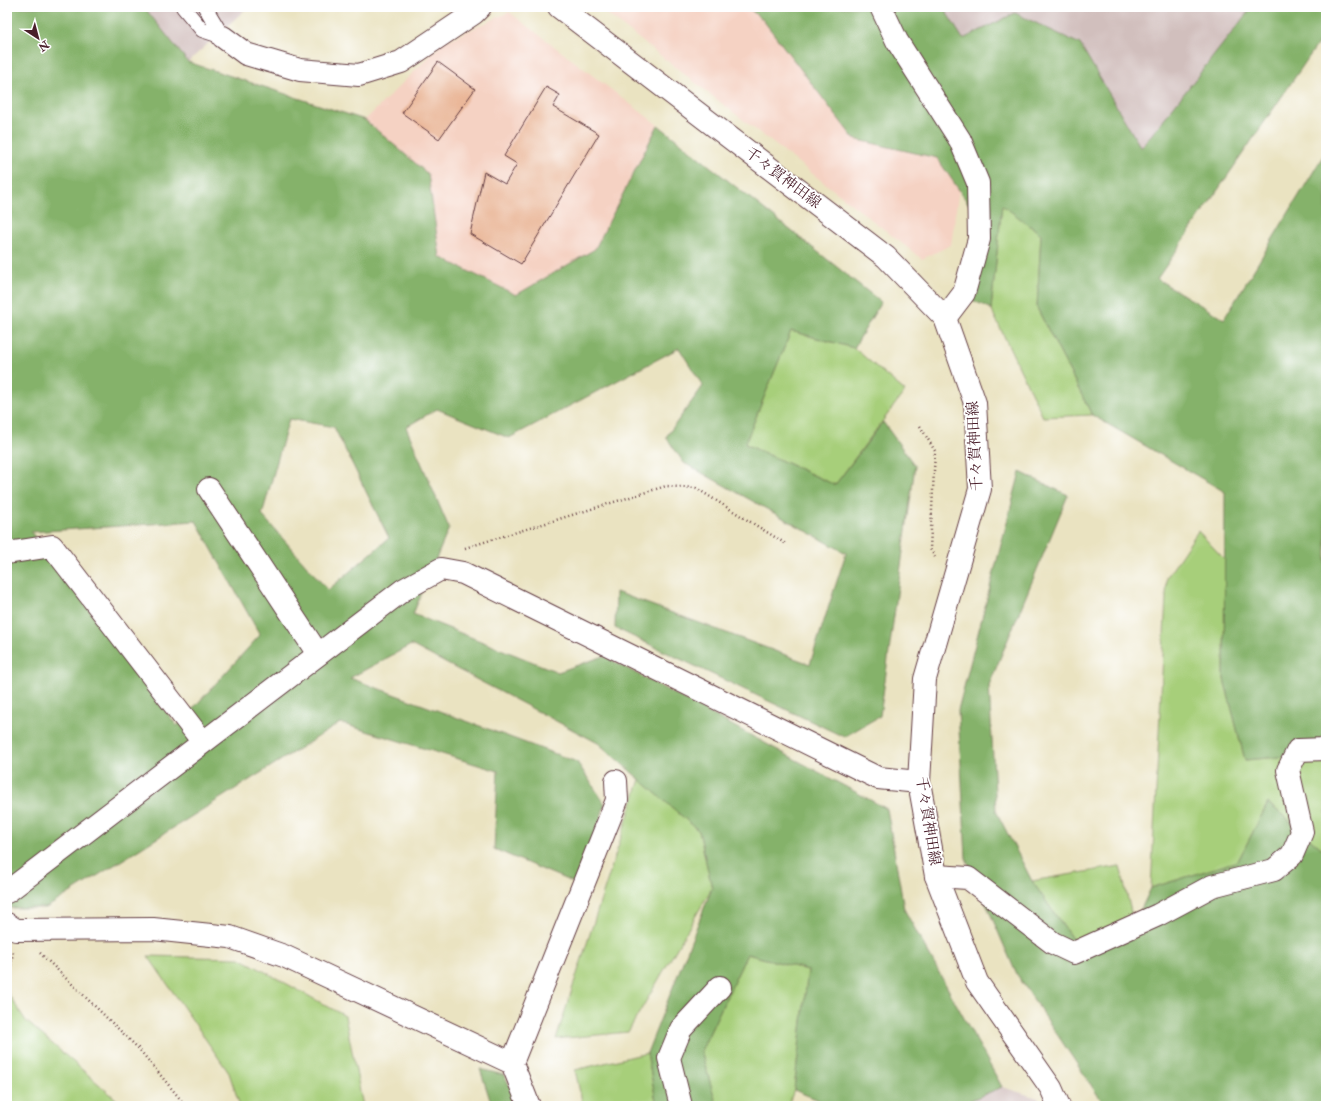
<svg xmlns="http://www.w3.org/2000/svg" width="1333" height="1113" viewBox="0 0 1333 1113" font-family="'IM FELL Double Pica','Noto Serif JP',serif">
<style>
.built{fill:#f5d2c3}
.industrial{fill:#d1bfbd}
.green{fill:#a7cf7a;stroke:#787752}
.forest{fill:#85b26a;stroke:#68684a;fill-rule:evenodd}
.building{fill:#eab799}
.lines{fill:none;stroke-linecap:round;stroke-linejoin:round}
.service-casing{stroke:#623c42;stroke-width:16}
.minor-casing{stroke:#623c42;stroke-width:24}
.tertiary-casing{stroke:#623c42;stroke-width:24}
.secondary-casing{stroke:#623c42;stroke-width:24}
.path{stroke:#623c42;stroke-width:2.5;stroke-dasharray:1 3;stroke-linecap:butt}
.service{stroke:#fff;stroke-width:14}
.minor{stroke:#fff;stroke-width:22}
.tertiary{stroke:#fff;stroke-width:22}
.secondary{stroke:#fff;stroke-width:22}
.labels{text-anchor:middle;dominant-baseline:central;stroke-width:3.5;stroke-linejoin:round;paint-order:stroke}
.street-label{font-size:15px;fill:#4a1f2b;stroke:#fff}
</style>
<rect width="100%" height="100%" fill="#fff"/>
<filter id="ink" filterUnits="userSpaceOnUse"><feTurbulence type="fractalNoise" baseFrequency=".025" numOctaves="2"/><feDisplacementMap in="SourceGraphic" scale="8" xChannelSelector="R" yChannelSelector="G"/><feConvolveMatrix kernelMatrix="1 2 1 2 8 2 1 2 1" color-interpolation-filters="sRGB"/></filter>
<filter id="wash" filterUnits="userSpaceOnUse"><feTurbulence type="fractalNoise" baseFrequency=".012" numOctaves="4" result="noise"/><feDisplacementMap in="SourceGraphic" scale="16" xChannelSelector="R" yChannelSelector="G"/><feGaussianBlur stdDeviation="0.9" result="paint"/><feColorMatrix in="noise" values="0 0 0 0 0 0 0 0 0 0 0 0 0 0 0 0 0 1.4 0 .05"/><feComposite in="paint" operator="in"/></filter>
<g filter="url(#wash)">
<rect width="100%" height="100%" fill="#eae3c1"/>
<path class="built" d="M598,7H747L763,20L854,139L937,158L959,189L951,245L922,259Z
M509,12L658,125L595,249L516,295L440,257L428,174L365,120L444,42Z"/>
<path class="industrial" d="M144,7H248L188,62Z
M943,7H1252L1141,149L1080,44L1015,13L963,40Z
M1002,1087L1038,1098L1041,1106H957Z"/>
<path class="green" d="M1002,204L1041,234L1037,308L1092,415L1043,417L991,309Z
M791,331L854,348L905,391L835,485L745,444Z
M1198,531L1225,560L1224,679L1245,760L1326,753V852L1268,803L1238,861L1151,888L1167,577Z
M640,779L699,831L712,888L628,1032L556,1039Z
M1120,866L1134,924L1079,949L1032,881Z
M747,954L808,970L794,1090L788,1106H717L701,1051Z
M148,956L240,958L345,1016L363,1106H240L229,1073Z
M7,992L26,1021L124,1106H7Z
M647,1053L657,1106H583L575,1070Z"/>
<path class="forest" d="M7,7H144L188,62L365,120L428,174L440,257L516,295L595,249L658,125L881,302L854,348L791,331L745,444L835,485L883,422L915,466L880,716L844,737L615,628L616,592L810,664L846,553L684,463L666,437L703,386L679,348L509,438L437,409L406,427L449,528L413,614L558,672L604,656L887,809L904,909L1002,1087L957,1106H833L794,1090L808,970L747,954L701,1051L717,1106H657L647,1053L712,888L699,831L598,743L411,645L350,678L577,762L605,804L579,885L494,849L498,771L340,723L46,908H7ZM289,419L334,427L389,538L328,590L262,515ZM196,521L260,635L177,726L31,532Z
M747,7H943L963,39L1015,13L1080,44L1141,148L1252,7H1326V32L1157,279L1224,319L1326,151V753L1245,760L1224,679L1225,492L1092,415L1037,308L1041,234L1002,205L991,309L968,298L977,216L937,158L854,139L763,20Z
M1020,472L1068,495L989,685L996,811L1032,881L1079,949L1134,924L1151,888L1238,861L1268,803L1326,852V1106H1105L1016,973L966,858L958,710Z
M480,1069L504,1075L520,1106H492Z"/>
<g id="blocks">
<path class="building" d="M438,62L475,89L439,139L402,113Z
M546,87L560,95L553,107L599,134L521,264L470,234L484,172L505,184L517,164L504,156Z"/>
</g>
</g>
<g filter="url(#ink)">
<use href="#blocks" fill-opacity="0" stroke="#623c42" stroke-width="1"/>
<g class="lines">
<g class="service-casing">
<path id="service" d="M183,7L202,30L223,37
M205,7L223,37"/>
</g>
<g class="minor-casing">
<path id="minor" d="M223,37L246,54L300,70L359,75L401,62L474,13L480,7
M209,489L318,654
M7,553L52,546L203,742
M936,876L968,878L1053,943L1074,953L1158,915L1212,886L1274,870L1292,855L1302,832L1288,770L1298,750L1326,749
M7,924L16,930L153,929L230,937L284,956L512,1063L617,800L616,781
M512,1063L529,1106
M681,1106L669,1058L681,1029L720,987"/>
</g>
<g class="tertiary-casing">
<path id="tertiary" d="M881,7L897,41L960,140L978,183L979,239L964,293L945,318
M7,892L403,590L441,569L463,573L878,778L919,782"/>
</g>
<g class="secondary-casing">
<path id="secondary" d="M559,7L886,257L945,318L975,403L980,489L925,679L919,782L936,876L977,982L1051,1088L1059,1106"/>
</g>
<path class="path" d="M920,426L935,451L930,549L935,557
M465,548L666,486L696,488L786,544
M40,953L138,1048L186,1106
M7,993L13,952
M7,1083L10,1106"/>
<use href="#service" class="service"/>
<use href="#minor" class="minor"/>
<use href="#tertiary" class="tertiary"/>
<use href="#secondary" class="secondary"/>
</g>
</g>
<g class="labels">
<g class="street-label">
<text transform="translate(783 178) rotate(37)">千々賀神田線</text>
<text transform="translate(975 446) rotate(-93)">千々賀神田線</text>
<text transform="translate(928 821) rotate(81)">千々賀神田線</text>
</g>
</g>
<rect width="1333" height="1113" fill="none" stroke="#fff" stroke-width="24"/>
<g transform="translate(38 38) rotate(144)" stroke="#ffffff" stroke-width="3" paint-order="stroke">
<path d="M0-3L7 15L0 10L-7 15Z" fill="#4a1f2b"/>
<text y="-6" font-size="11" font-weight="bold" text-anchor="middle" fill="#4a1f2b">N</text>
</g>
</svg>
